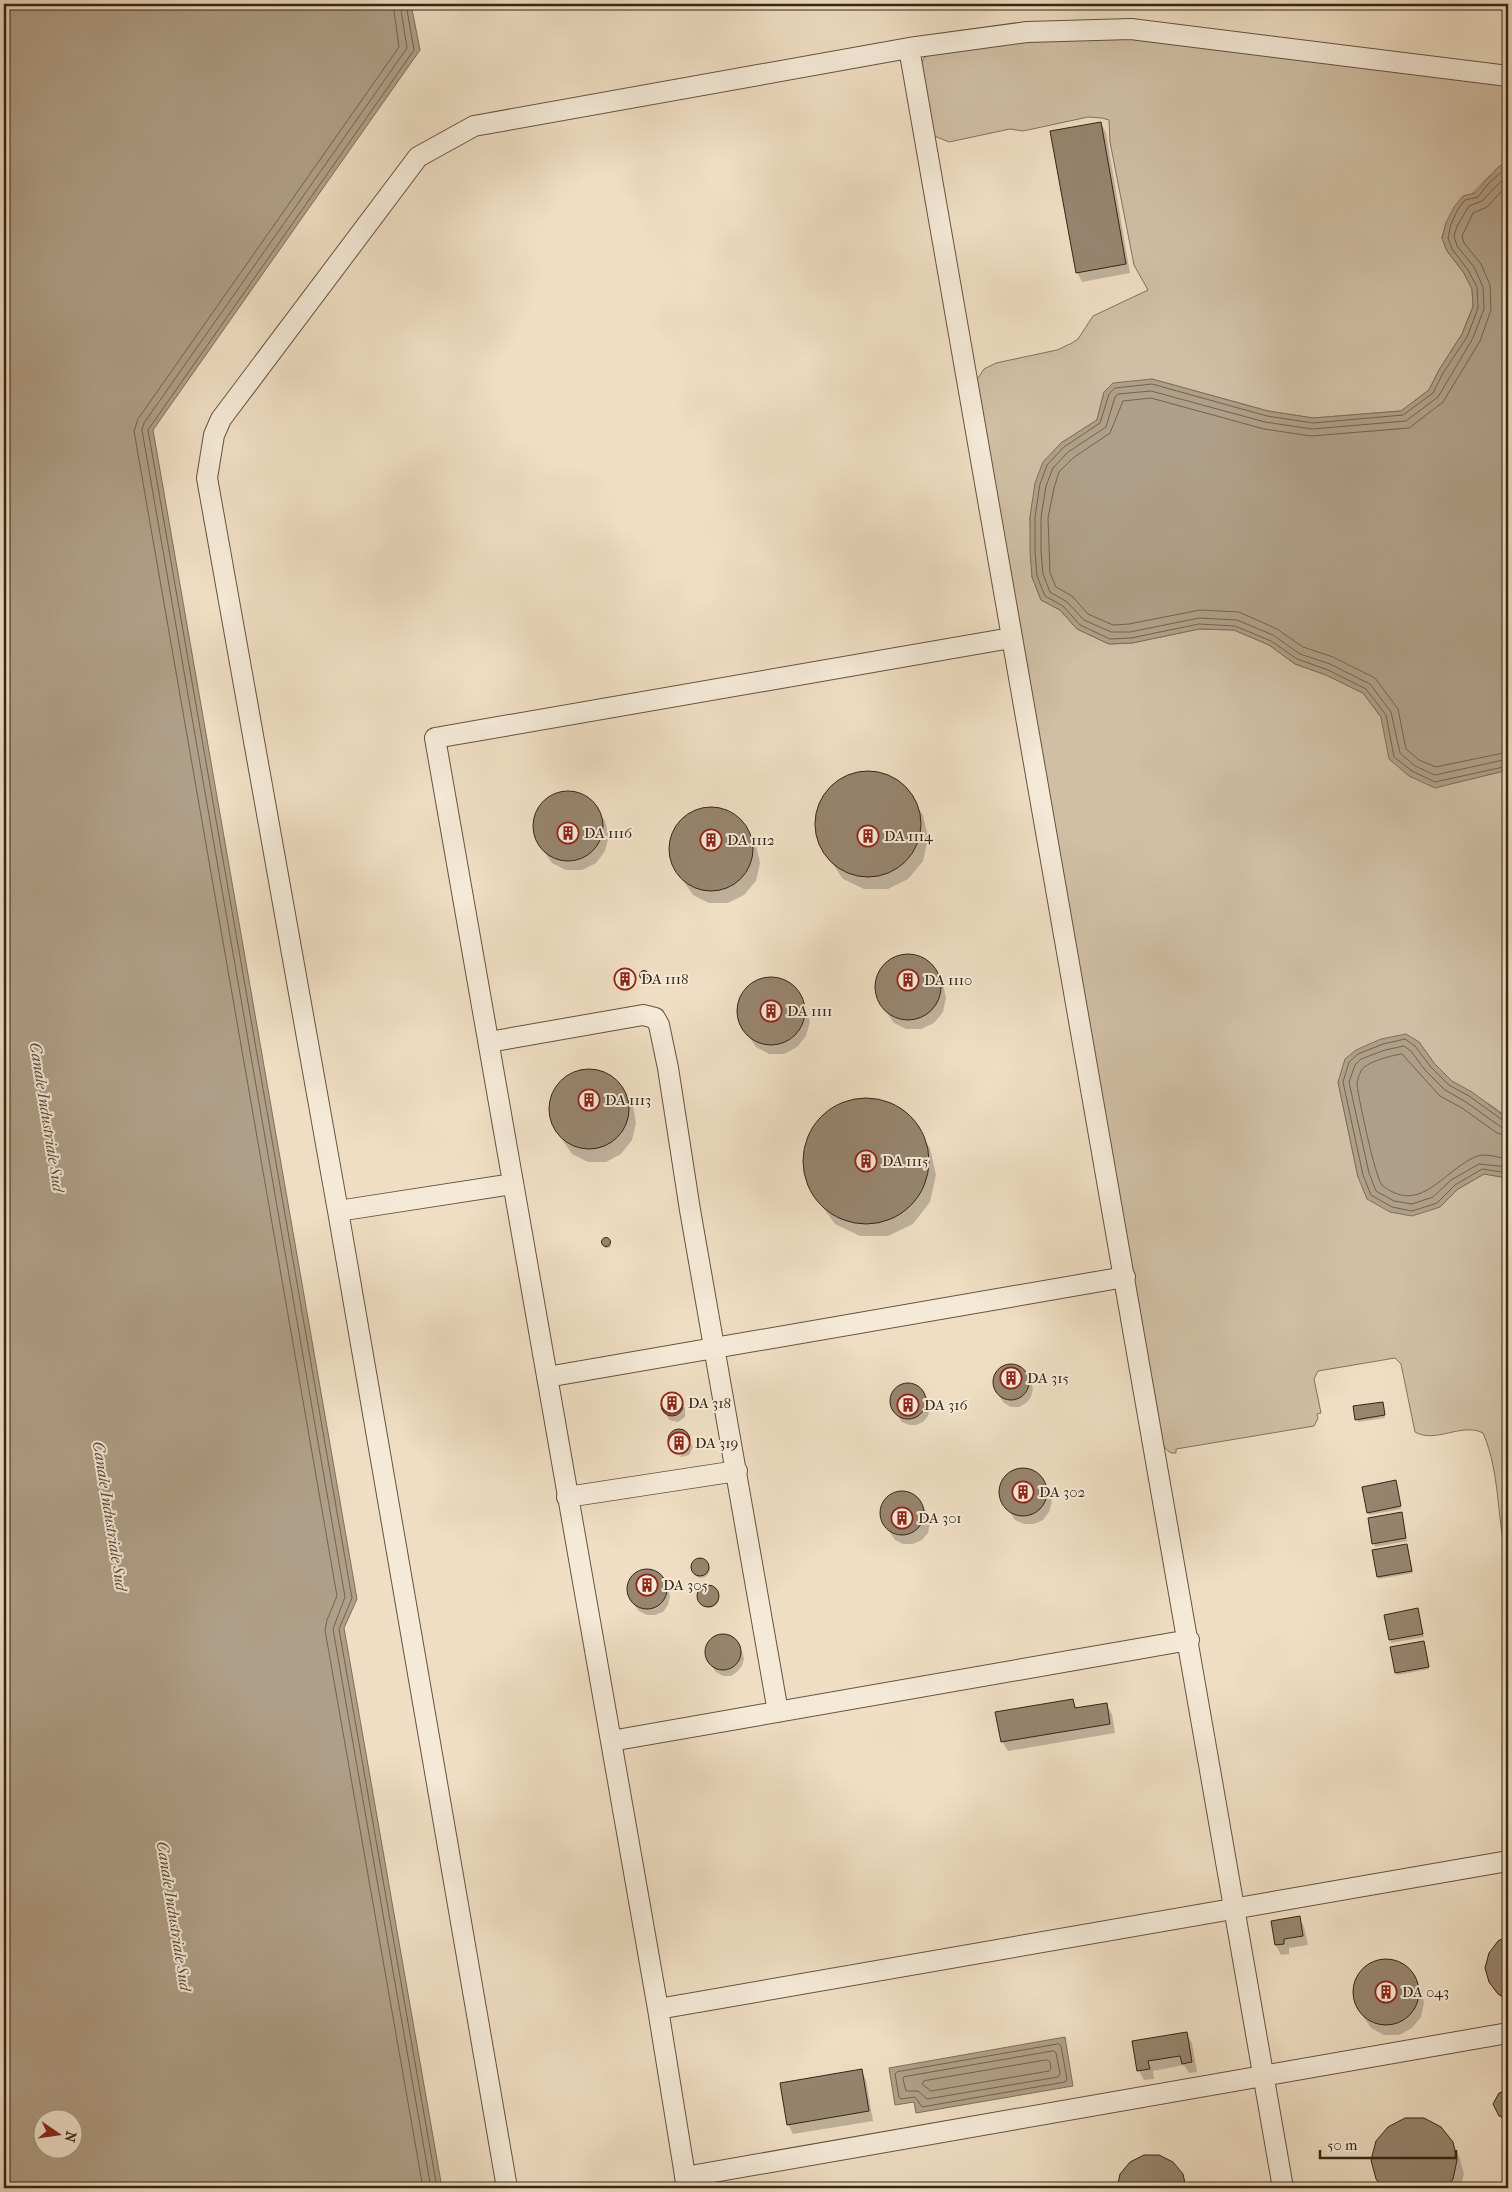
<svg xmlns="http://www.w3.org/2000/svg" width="1512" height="2192" viewBox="0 0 1512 2192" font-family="'IM FELL French Canon',serif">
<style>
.green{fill:#d0bfa5;stroke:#84725d}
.water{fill:#b09f88;stroke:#806e5a;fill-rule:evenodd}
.shadow{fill:#0003}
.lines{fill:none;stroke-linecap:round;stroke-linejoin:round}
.shore{stroke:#74624e;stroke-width:1}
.building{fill:#97856f;stroke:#372515}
.minor-casing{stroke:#655340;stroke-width:22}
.minor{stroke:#f5ead8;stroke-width:20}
.labels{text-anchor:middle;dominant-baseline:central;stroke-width:4;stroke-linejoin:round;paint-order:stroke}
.poi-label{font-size:15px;fill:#372515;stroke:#f5ead8;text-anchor:start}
.water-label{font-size:16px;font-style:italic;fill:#5b4a38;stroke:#f5ead8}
</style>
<rect width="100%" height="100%" fill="#efdec3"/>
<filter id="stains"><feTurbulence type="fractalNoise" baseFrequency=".004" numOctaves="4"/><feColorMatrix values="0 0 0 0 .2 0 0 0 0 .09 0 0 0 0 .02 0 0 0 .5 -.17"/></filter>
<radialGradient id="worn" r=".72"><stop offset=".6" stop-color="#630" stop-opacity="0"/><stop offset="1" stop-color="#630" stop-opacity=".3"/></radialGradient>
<path class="green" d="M1117,37L1508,82V160L1483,182L1446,223L1442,238L1447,251L1464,273L1472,289L1473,306L1462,334L1439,370L1429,390L1401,411L1313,418L1268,411L1152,379L1104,392L1097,420L1061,443L1030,517L1032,577L1041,600L1060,610L1077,629L1109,644L1132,643L1199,629L1234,630L1269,645L1295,664L1326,675L1363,693L1381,717L1385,734L1435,787L1508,770V1119C1492,1103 1471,1095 1452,1082C1439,1072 1429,1056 1419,1042L1338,1082L1358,1177L1440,1207L1458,1189L1484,1174L1508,1178V1562C1496,1521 1501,1474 1483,1433C1462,1422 1435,1444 1415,1432L1401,1364L1395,1358L1318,1371L1314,1379L1321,1413L1317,1414L1318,1418L1314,1426L1176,1449V1453C1169,1454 1165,1449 1163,1443L976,381L984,369L996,363L1057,350L1072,343L1078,339L1093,316L1148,290L1134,265L1110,142L1109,120L1102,118L1088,117L1023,131L1010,129L949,142L932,135L921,64C925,51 940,49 952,46Z"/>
<path class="water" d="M4,4H411L420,50L153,430L357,1599L344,1628L442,2188H4ZM42,2120H72V2150H42Z
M1508,160V770L1435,788L1409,776L1389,759L1381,717L1363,693L1326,675L1295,664L1269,645L1234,630L1199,629L1132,643L1109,644L1077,629L1060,610L1041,600L1032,577L1030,552V517L1035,483L1043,462L1061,443L1097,420L1104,392L1113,383L1152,379L1268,411L1313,418L1401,411L1429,390L1439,370L1462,334L1473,307L1472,289L1464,273L1447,251L1442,238L1446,223L1454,207L1463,196L1475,193L1497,168Z
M1406,1034L1419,1042L1434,1063L1452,1081L1472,1092L1508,1119V1178L1484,1174L1458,1189L1440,1207L1412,1216L1390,1212L1367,1199L1358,1177L1338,1082L1345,1059L1356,1050L1381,1039Z
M1065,2037L1073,2086L916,2113L914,2102L895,2105L889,2068Z"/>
<path class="shadow" d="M1101,123L1106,133L1130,273L1082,282L1077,272Z
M857,773H880L901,783L923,815L928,838L923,861L908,879L888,889H864L843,879L821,847L816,824L821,801L836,783Z
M560,792H576L590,799L605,821L609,836L605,851L596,863L582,870H566L552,863L537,841L533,826L537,810L546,799Z
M702,809H720L736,817L756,845L760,863L756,881L744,895L728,903H709L693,895L674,867L670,849L674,831L685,817Z
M901,956H915L928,962L943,984L946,998L943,1012L934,1023L921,1029H906L894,1023L879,1001L875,987L879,973L888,962Z
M642,973L647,974L648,980L645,981L641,975Z
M622 980a4 4 0 1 1 8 0a4 4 0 1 1-8 0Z
M763,979H778L791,986L806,1007L810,1022L806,1036L797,1047L784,1054H769L756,1047L741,1025L738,1011L741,997L750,986Z
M580,1070H598L614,1078L633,1106L636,1123L632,1140L621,1154L606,1162H588L572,1154L553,1126L549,1109L553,1092L564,1078Z
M852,1100H880L905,1112L930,1148L936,1175L930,1202L913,1224L888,1236H860L835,1224L809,1188L803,1161L810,1134L827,1112Z
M603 1244a4 4 0 1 1 8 0a4 4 0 1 1-8 0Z
M1007,1365H1015L1022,1369L1031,1382L1033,1389L1031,1397L1026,1403L1019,1407H1011L1004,1403L995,1390L994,1382L995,1375L1000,1369Z
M905,1384H912L919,1387L928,1400L930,1408L928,1416L923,1422L916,1425H909L902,1422L893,1409L891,1401L893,1393L897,1387Z
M674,1396L685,1408V1417L678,1422L669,1420L662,1406L666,1398Z
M1382,1403L1385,1418L1358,1422L1357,1419Z
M681,1431L685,1432L693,1447L689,1455L681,1457L673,1450L681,1456L682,1454L671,1446L669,1440L673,1432Z
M1028,1469L1037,1474L1043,1482L1049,1492L1052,1502L1049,1512L1043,1520L1034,1524H1024L1015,1520L1003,1502L1000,1492L1002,1482L1009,1474L1018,1470Z
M1397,1484L1401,1509L1369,1515L1368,1512Z
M897,1492H907L916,1496L928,1514L930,1523L928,1533L922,1540L913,1544H903L895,1540L883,1522L881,1513L883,1503L889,1496Z
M1402,1516L1407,1541L1375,1547L1369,1519Z
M1407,1545L1413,1573L1379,1579L1378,1577Z
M692 1569a9 9 0 1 1 18 0a9 9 0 1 1-18 0Z
M642,1571H651L659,1574L668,1588L670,1597L668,1605L663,1612L655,1615H647L639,1611L629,1598L628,1589L630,1581L635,1574Z
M699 1598a10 10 0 1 1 20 0a10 10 0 1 1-20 0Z
M1418,1610L1424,1637L1391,1643L1386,1616Z
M719,1635H726L733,1639L742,1651L744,1659L742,1666L737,1672L731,1676H723L716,1672L707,1659L706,1652L707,1644L712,1638Z
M1423,1642L1429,1669L1397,1675L1396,1672Z
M1073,1701L1077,1709L1106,1704L1112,1714L1115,1733L1008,1751L1002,1741Z
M1299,1917L1304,1927L1308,1945L1289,1948V1954L1281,1955L1276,1945L1272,1922Z
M1508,1938V2005L1496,1992L1490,1982L1499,1942Z
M1378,1960H1393L1406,1967L1421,1989L1424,2003L1421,2017L1412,2028L1399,2035H1384L1371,2028L1356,2006L1353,1992L1356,1978L1365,1967Z
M1186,2033L1192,2043L1197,2072L1189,2073L1184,2065L1153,2071L1154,2079L1144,2080L1139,2071L1134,2042Z
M861,2070L866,2080L873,2121L793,2134L788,2124Z
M1508,2092V2123L1500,2117L1495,2105L1500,2094Z
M1452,2142L1459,2156L1464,2174L1460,2188H1383L1377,2178Z
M1121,2174H1182L1188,2188H1118Z"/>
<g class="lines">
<path class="shore" d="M393,4L399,47L138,419L134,431L337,1596L327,1620L325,1630L423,2188
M400,4L407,48L144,423L142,430L345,1597L333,1629L431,2188
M406,4L414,50L148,430L352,1598L339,1629L437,2188
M1508,166L1487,185L1478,197L1465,200L1458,209L1451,224L1448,238L1452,249L1468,270L1477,287L1478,308L1467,337L1443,373L1433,393L1403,415L1313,423L1267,416L1152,384L1115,388L1109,394L1100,423L1064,447L1047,465L1040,484L1035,517V552L1037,576L1045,596L1063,606L1080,625L1110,639L1131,638L1199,624L1235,626L1271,641L1297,659L1328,670L1366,689L1386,715L1394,757L1412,771L1435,782L1508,766
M1508,174L1482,201L1469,206L1457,226L1454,236L1457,246L1474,267L1483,287L1484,309L1473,338L1438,397L1406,421L1312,429L1265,422L1151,391L1118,394L1115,397L1106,427L1068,452L1053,468L1046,486L1041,517V551L1043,574L1050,592L1067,602L1084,620L1111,632H1130L1199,618L1237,620L1273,635L1300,654L1330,664L1370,684L1391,712L1400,753L1415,766L1435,775L1508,759
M1508,184L1487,207L1473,213L1462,236L1464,243L1481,264L1490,285L1491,310L1480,341L1443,402L1409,428L1311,436L1264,429L1151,398L1123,401L1110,433L1073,458L1059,472L1054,488L1048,518L1050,573L1056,587L1072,596L1088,614L1113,625L1129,624L1200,610L1239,612L1277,629L1303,647L1333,657L1375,678L1398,709L1406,749L1419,760L1436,767L1508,752
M1508,1122L1504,1121L1469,1096L1449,1085L1430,1066L1415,1046L1405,1039L1383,1044L1358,1054L1349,1062L1343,1082L1363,1175L1371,1195L1392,1207L1412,1211L1437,1203L1455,1185L1482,1169L1508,1173
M1508,1128L1501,1127L1466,1102L1445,1090L1425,1070L1411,1051L1404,1046L1385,1050L1361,1059L1355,1065L1349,1082L1369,1173L1376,1191L1394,1201L1412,1204L1433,1197L1451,1180L1479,1164L1508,1167
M1508,1136L1497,1133L1462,1108L1440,1096L1402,1054C1393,1055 1365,1062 1361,1071C1359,1075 1357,1081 1357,1085C1359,1100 1375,1177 1382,1185C1385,1188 1392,1192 1395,1193C1426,1207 1450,1165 1478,1156C1487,1153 1499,1158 1508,1159
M1059,2044L1061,2046L1067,2079L1065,2082L922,2107L915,2097L901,2099L899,2097L895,2074L897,2072Z
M1054,2051L1056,2053L1060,2074L1058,2077L927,2099L918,2091H906L903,2079L904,2077Z
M1047,2060L1050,2062L1051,2069L1049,2071L931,2091L922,2084L924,2081Z"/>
</g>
<path class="building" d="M1101,122L1126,264L1076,273L1050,131Z
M815 824a53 53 0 1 1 106 0a53 53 0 1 1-106 0Z
M533 826a35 35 0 1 1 70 0a35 35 0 1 1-70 0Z
M669 849a42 42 0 1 1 84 0a42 42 0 1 1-84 0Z
M875 987a33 33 0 1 1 66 0a33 33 0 1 1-66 0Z
M639.5 975a4.5 4.5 0 1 1 9 0a4.5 4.5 0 1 1-9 0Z
M620.5 979a4.5 4.5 0 1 1 9 0a4.5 4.5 0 1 1-9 0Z
M737 1011a34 34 0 1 1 68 0a34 34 0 1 1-68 0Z
M549 1109a40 40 0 1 1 80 0a40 40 0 1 1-80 0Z
M803 1161a63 63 0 1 1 126 0a63 63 0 1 1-126 0Z
M601.5 1242a4.5 4.5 0 1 1 9 0a4.5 4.5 0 1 1-9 0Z
M993 1382a18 18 0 1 1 36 0a18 18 0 1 1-36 0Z
M890 1401a18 18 0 1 1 36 0a18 18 0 1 1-36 0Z
M661 1405a11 11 0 1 1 22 0a11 11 0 1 1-22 0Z
M1383,1402L1385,1415L1355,1420L1353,1406Z
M668 1440a11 11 0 1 1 22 0a11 11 0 1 1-22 0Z
M999 1492a24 24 0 1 1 48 0a24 24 0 1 1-48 0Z
M1396,1480L1401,1506L1367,1513L1362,1487Z
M880 1513a22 22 0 1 1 44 0a22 22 0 1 1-44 0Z
M1402,1512L1406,1538L1372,1544L1368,1518Z
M1407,1544L1412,1571L1377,1577L1372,1550Z
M691 1567a9 9 0 1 1 18 0a9 9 0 1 1-18 0Z
M627 1589a20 20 0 1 1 40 0a20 20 0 1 1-40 0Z
M697 1596a11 11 0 1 1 22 0a11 11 0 1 1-22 0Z
M1418,1608L1423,1634L1389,1640L1384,1615Z
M705 1652a18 18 0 1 1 36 0a18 18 0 1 1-36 0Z
M1424,1641L1429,1667L1395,1673L1390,1647Z
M1073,1699L1075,1708L1107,1703L1110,1724L1001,1742L995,1712Z
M1300,1916L1303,1936L1284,1939V1944L1275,1945L1271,1921Z
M1508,1936V1999L1498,1994L1489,1982L1485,1968L1489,1953L1498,1941Z
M1353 1992a33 33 0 1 1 66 0a33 33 0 1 1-66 0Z
M1187,2032L1192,2062L1182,2064L1180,2056L1148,2061L1150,2069L1137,2071L1132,2041Z
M862,2069L869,2111L787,2125L780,2083Z
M1505,2091H1508V2118L1499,2116L1493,2104L1499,2093Z
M1405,2118H1424L1441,2127L1453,2142L1457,2160L1453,2179L1445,2188H1383L1376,2179L1371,2160L1376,2141L1388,2127Z
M1144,2155H1159L1173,2162L1183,2174L1186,2188H1117L1120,2174L1130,2162Z"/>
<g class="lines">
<g class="minor-casing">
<path id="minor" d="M909,48L1283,2188
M489,1042L643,1015L655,1018L659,1025L668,1068L690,1210L778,1712
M338,1211L512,1184
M547,1377L1125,1277
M567,1497L737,1471
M611,1741L1189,1640
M658,2009L1508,1861
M685,2177L1508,2033
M507,2188L338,1211L207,478L214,435L221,419L418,157L474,126L909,48L1027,32L1131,29L1508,76
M687,2188L658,2009L435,738L1011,638"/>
</g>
<use href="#minor" class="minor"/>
</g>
<defs>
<g id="building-ring" transform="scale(1.125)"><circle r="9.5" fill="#f5ead8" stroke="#8f2418" stroke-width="1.5"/><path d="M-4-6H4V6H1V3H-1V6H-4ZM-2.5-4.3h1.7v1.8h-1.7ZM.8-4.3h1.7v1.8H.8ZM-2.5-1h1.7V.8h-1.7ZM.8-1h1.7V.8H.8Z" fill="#8f2418"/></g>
</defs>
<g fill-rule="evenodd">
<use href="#building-ring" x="568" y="833"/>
<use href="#building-ring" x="868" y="836"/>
<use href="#building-ring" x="711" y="840"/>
<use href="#building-ring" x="625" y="979"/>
<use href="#building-ring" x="908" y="980"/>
<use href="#building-ring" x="771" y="1011"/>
<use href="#building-ring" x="589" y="1100"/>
<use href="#building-ring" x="866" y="1161"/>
<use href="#building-ring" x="1011" y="1378"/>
<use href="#building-ring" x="672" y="1403"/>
<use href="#building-ring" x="908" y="1405"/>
<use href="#building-ring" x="679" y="1443"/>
<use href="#building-ring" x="1023" y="1492"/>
<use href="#building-ring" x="902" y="1518"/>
<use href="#building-ring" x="647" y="1585"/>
<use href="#building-ring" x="1386" y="1992"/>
</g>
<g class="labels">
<g class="poi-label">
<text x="584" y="833">DA 1116</text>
<text x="884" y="836">DA 1114</text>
<text x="727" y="840">DA 1112</text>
<text x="641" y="979">DA 1118</text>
<text x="924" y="980">DA 1110</text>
<text x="787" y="1011">DA 1111</text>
<text x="605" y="1100">DA 1113</text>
<text x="882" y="1161">DA 1115</text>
<text x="1027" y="1378">DA 315</text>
<text x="688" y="1403">DA 318</text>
<text x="924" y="1405">DA 316</text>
<text x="695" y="1443">DA 319</text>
<text x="1039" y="1492">DA 302</text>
<text x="918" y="1518">DA 301</text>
<text x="663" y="1585">DA 305</text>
<text x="1402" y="1992">DA 043</text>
</g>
<g class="water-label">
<text transform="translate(47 1117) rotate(81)">Canale Industriale Sud</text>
<text transform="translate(110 1516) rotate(81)">Canale Industriale Sud</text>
<text transform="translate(174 1916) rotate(81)">Canale Industriale Sud</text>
</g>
</g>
<rect width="1512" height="2192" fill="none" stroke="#efdec3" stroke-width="20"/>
<rect x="5" y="5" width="1502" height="2182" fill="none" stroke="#372515" stroke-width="2.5"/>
<rect x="10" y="10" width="1492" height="2172" fill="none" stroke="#372515"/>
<g transform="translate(58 2134) rotate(103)"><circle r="24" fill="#f5ead8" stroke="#a99b8a"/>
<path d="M0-4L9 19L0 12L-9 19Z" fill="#8f2418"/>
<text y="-8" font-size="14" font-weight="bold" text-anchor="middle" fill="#372515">N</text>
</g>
<path d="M1320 2150v8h136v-8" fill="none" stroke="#372515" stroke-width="2.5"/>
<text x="1327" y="2150" font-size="15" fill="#372515" stroke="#f5ead8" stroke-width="4" paint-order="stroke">50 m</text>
<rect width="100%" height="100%" filter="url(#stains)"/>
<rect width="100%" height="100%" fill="url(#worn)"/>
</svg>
